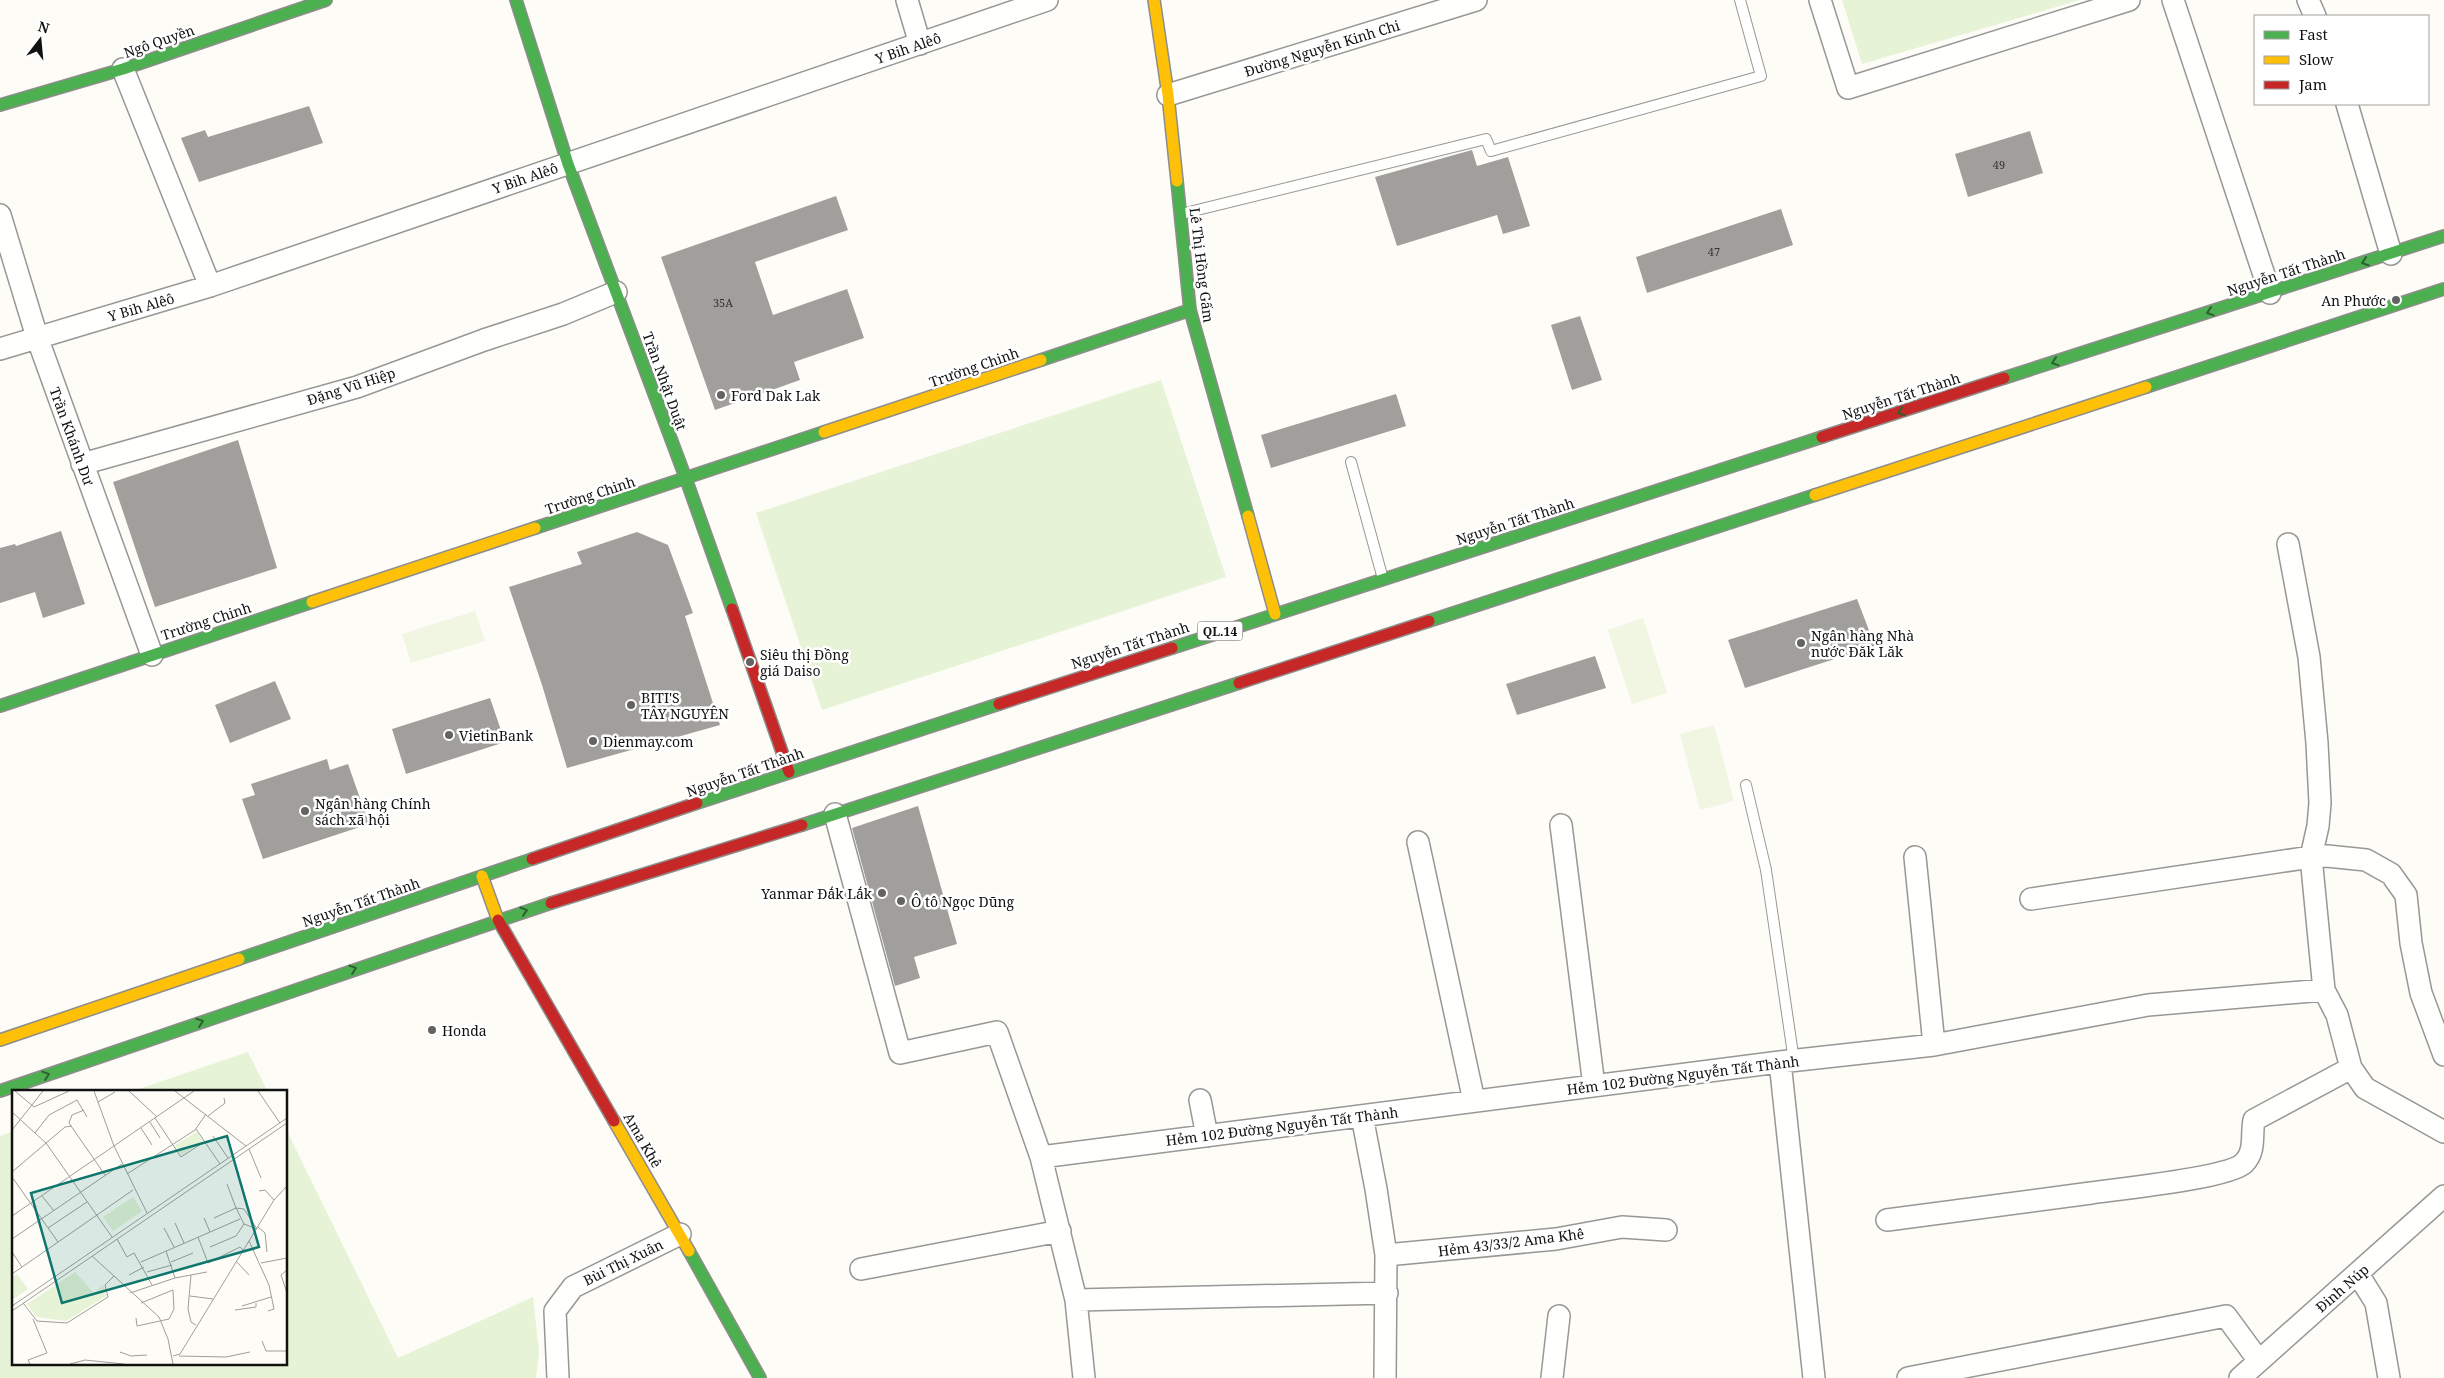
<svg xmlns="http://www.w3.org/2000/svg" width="2444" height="1378" viewBox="0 0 2444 1378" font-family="'Noto Serif',serif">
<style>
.green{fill:#e7f3d7}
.pitch{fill:#f0f6e1}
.building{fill:#a19f9c}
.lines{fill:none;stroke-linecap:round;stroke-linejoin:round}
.lane-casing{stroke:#979795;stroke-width:12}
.street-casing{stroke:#979795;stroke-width:24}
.fast-casing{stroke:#8e8d8b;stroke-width:14}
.slow-casing{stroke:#8e8d8b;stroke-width:14}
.jam-casing{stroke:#8e8d8b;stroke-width:14}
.lane{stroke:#fffffe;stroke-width:10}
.street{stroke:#fffffe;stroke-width:21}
.fast{stroke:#4caf50;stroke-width:11}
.slow{stroke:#ffc107;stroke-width:11}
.jam{stroke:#c62828;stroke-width:11}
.oneway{stroke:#2e6030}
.poi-dot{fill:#646362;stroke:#fff;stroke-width:2}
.labels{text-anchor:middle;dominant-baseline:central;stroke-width:5;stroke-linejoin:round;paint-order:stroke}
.number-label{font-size:11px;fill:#353434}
.shield{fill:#fff;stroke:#585858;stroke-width:1}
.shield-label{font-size:12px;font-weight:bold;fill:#111}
.street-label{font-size:14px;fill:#111;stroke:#fff}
.poi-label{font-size:14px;fill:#111;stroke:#fff;text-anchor:start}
.inset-road{fill:none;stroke:#9f9e9b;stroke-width:1}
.view{fill:#0f766e;fill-opacity:0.15;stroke:#0f766e;stroke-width:2.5}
.inset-edge{fill:none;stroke:#111;stroke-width:2.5}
</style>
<rect width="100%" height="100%" fill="#fdfcf7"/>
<path class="green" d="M1842,0H2080L1862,64Z
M1161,380L1226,577L822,710L756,513Z
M248,1052L268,1092H130Z
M286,1129L398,1358L533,1297L539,1352L536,1378H0V1136L14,1131V1364H286Z"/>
<path class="pitch" d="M475,611L485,641L411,663L402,634Z
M1643,618L1667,693L1632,704L1608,630Z
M1714,725L1734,801L1700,810L1680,734Z"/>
<path class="building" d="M309,106L323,143L199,182L181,138L205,130L208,137Z
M2030,131L2043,173L1968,197L1955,154Z
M1472,150L1477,166L1508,157L1530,226L1503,234L1497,215L1397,246L1375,177Z
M836,196L848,230L755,262L773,315L847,289L864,338L794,362L800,380L715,410L661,257Z
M1781,209L1793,245L1647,293L1636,257Z
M1580,316L1602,380L1572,390L1551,325Z
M1396,394L1406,426L1271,468L1261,435Z
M238,440L277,568L155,607L113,482Z
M61,531L85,604L43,618L35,592L0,603V548L15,544L16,546Z
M637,532L668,545L693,613L685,616L720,725L567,768L542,685L509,587L582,564L577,552Z
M1857,599L1875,646L1745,688L1728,640Z
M1595,656L1606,688L1517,715L1506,684Z
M275,681L291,719L230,743L215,705Z
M490,698L505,742L406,774L392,729Z
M327,759L330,770L348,764L369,824L263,859L242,799L255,795L251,784Z
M918,806L957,944L914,957L920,978L895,986L852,828Z"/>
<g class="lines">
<g class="lane-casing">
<path id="lane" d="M1181,214L1486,139L1491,151L1761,76L1740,0
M1351,462L1383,579
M1746,785L1766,870L1794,1061"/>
</g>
<g class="street-casing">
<path id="street" d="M907,0L920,44
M1820,0L1848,88L2129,0
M2173,0L2270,293
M2308,0L2315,16
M123,69L210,286
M1168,95L1476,0
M2347,104L2391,254
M0,215L37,337L152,655
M0,349L210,286L1047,0
M82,464L357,387L484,340L563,314L616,292
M2288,544L2309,657L2317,743L2320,803L2318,826L2311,857L2327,856L2366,860L2391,874L2406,895L2411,943L2421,993L2444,1055
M835,814L900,1053L997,1032L1041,1157L1076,1300L1084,1378
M1561,825L1594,1086
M1418,842L1474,1101
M1915,857L1934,1045
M2031,899L2311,857L2324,990L2337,1015L2351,1068L2365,1088L2444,1132
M1780,1062L1814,1378
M1200,1100L1207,1136
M1362,1116L1376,1189L1386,1255L1385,1378
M1041,1157L1780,1062L1934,1045L2148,1005L2324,990
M1887,1220C1955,1211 2023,1202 2091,1193C2118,1189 2229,1178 2244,1163C2256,1151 2251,1135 2254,1120L2351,1068
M1386,1255L1556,1239L1622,1227L1666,1230
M861,1269L1060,1231
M2358,1274L2376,1303L2389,1378
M1076,1300L1387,1293
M558,1378L555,1311L573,1287L680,1234
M1552,1378L1559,1316
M1908,1378L2226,1316L2259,1361
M2240,1378L2444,1196"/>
</g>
<g class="fast-casing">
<path id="fast" d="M516,0L568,164L686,479L732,609
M0,105L123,69L326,0
M1177,181L1190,310L1248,516
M1041,360L1190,310
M2004,378L2444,236
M2146,387L2444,289
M535,528L824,432
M1429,621L1815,495
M1172,648L1822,437
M0,706L312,602
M697,803L999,704
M802,825L1239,683
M239,959L532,859
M0,1091L551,903
M689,1251L760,1378"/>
</g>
<g class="slow-casing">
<path id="slow" d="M1154,0L1168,95L1177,181
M824,432L1041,360
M1815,495L2146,387
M1248,516L1275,614
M312,602L535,528
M482,876L498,920
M0,1040L239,959
M614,1121L689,1251"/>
</g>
<g class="jam-casing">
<path id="jam" d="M1822,437L2004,378
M732,609L789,772
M1239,683L1429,621
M999,704L1172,648
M532,859L697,803
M551,903L802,825
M498,920L614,1121"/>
</g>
<use href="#lane" class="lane"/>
<use href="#street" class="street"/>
<use href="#fast" class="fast"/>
<use href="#slow" class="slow"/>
<use href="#jam" class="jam"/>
</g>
<defs><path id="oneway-chevron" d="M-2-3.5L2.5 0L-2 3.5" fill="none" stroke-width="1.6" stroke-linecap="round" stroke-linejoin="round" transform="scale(1.25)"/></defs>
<g class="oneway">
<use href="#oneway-chevron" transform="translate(2365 262) rotate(162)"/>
<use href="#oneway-chevron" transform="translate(2210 312) rotate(162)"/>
<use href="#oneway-chevron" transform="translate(2055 362) rotate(162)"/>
<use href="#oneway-chevron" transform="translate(1901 412) rotate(162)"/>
<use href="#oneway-chevron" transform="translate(524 911) rotate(-17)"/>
<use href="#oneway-chevron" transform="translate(353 969) rotate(-19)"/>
<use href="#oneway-chevron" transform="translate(200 1022) rotate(-19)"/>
<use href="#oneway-chevron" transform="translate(46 1075) rotate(-19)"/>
</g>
<g class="poi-dot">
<circle cx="2396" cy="300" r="5"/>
<circle cx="721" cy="395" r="5"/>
<circle cx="1801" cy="643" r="5"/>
<circle cx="750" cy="662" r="5"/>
<circle cx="631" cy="705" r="5"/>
<circle cx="449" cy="735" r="5"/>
<circle cx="593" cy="741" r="5"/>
<circle cx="305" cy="811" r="5"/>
<circle cx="882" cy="893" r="5"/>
<circle cx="901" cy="901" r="5"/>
<circle cx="432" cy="1030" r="5"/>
</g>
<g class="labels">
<g class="number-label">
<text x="1999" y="164">49</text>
<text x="1714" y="251">47</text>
<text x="723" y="302">35A</text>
</g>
<rect class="shield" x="1197.5" y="621.5" width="45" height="19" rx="4"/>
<g class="shield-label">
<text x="1220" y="631">QL.14</text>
</g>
<g class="street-label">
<text transform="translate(159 41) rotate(-19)">Ngô Quyền</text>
<text transform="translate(908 48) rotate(-19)">Y Bih Alêô</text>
<text transform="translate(1322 48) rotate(-17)">Đường Nguyễn Kinh Chi</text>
<text transform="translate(525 178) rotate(-19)">Y Bih Alêô</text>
<text transform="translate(1202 265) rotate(83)">Lê Thị Hồng Gấm</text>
<text transform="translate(2286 272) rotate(-18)">Nguyễn Tất Thành</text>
<text transform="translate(141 307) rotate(-16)">Y Bih Alêô</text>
<text transform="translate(974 367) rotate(-19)">Trường Chinh</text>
<text transform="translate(665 381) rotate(70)">Trần Nhật Duật</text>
<text transform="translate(351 386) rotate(-18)">Đặng Vũ Hiệp</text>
<text transform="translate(1901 396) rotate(-18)">Nguyễn Tất Thành</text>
<text transform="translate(72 436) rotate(70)">Trần Khánh Dư</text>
<text transform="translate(590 495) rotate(-18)">Trường Chinh</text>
<text transform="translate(1515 521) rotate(-18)">Nguyễn Tất Thành</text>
<text transform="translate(206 621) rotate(-18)">Trường Chinh</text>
<text transform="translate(1130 645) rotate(-18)">Nguyễn Tất Thành</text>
<text transform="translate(745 772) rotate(-19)">Nguyễn Tất Thành</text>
<text transform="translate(361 902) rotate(-19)">Nguyễn Tất Thành</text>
<text transform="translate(1683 1075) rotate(-7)">Hẻm 102 Đường Nguyễn Tất Thành</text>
<text transform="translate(1282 1126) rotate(-7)">Hẻm 102 Đường Nguyễn Tất Thành</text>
<text transform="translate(643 1140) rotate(60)">Ama Khê</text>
<text transform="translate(1511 1242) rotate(-7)">Hẻm 43/33/2 Ama Khê</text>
<text transform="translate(623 1262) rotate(-26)">Bùi Thị Xuân</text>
<text transform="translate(2342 1288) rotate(-41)">Đinh Núp</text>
</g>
<g class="poi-label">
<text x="2386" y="300" text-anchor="end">An Phước</text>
<text x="731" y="395">Ford Dak Lak</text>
<text x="1811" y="635">Ngân hàng Nhà<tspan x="1811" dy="16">nước Đăk Lăk</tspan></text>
<text x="760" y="654">Siêu thị Đồng<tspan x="760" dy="16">giá Daiso</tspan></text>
<text x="641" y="697">BITI'S<tspan x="641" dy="16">TÂY NGUYÊN</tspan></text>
<text x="459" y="735">VietinBank</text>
<text x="603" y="741">Dienmay.com</text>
<text x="315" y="803">Ngân hàng Chính<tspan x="315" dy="16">sách xã hội</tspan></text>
<text x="872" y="893" text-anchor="end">Yanmar Đắk Lắk</text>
<text x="911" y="901">Ô tô Ngọc Dũng</text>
<text x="442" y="1030">Honda</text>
</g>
</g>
<g transform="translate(12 1090)">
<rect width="275" height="275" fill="#fdfcf7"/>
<path d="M185,42L191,51L170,65L163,55ZM121,107L130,121L101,141L91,127ZM63,182L82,203L91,195L94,206L54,231L24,227L15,214ZM5,184L16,199L0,210V187Z" fill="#e7f3d7"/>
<path class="inset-road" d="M3,1L22,17L57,1M82,1L102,56L135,123M117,1L145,27M163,1L234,56M246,1L268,33M86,12L103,2M0,22L34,53L100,147M196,26L213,13L212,8M143,28L169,67L192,52M138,32L148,48M57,33L93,85M57,33L60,25L72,20M129,38L140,55M184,39L208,74M0,40L31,1M23,43L37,25L65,10L75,27M201,46L216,68M237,59L249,88M0,82L53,37L60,36M115,84L183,40L194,24M0,87L46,152M247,101L253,100L262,110M30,106L42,121M0,126L182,1M192,128L198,142M202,128L224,118L232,134L245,139L232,119L224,118L215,94M163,133L172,153M246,137L253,143L255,162M36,138L75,112M152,138L162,157M186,147L196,173L228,157L231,160M0,149L110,74M105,149L115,167L122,163L140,195M237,151L257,195L262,219L256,221M198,157L224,146L232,134M154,161L163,188M0,162L10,177M80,166L147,227L156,249L161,274M224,171L237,185M129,172L228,129M159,172L181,163M249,173L275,168M275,180L269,185L275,203M135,182L160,175M0,184L121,100M117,185L132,177M179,185L176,219L179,232L184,235M118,203L163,188L195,182M178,206L201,209M11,213L25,231L55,233L96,207L93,195L102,186M0,216L275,28M230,216L259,207M223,220L244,217V213M0,221L275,33M124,228L125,236L157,229L162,219L161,200L129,213M250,251L254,261H275M108,262L119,266L135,265M161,266L168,264L262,110L275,96M167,266L214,267L238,262M18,274L16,270L35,263L21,229M58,274L73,270L112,274"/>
<path class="view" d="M215,46L247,157L50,213L19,103Z"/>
<rect width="275" height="275" class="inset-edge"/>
</g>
<rect x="2254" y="15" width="175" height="90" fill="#ffffff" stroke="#a0a0a0"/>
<rect x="2264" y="31" width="25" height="8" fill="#4caf50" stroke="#a0a0a0"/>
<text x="2299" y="40" font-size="15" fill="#111111">Fast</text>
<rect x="2264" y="56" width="25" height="8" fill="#ffc107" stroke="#a0a0a0"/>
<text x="2299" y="65" font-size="15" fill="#111111">Slow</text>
<rect x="2264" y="81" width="25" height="8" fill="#c62828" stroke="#a0a0a0"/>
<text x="2299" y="90" font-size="15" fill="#111111">Jam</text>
<g transform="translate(40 40) rotate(16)" stroke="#ffffff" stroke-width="4" paint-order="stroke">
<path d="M0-4L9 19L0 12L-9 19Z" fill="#111111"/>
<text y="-8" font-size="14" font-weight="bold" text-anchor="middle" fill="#111111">N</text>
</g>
</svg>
